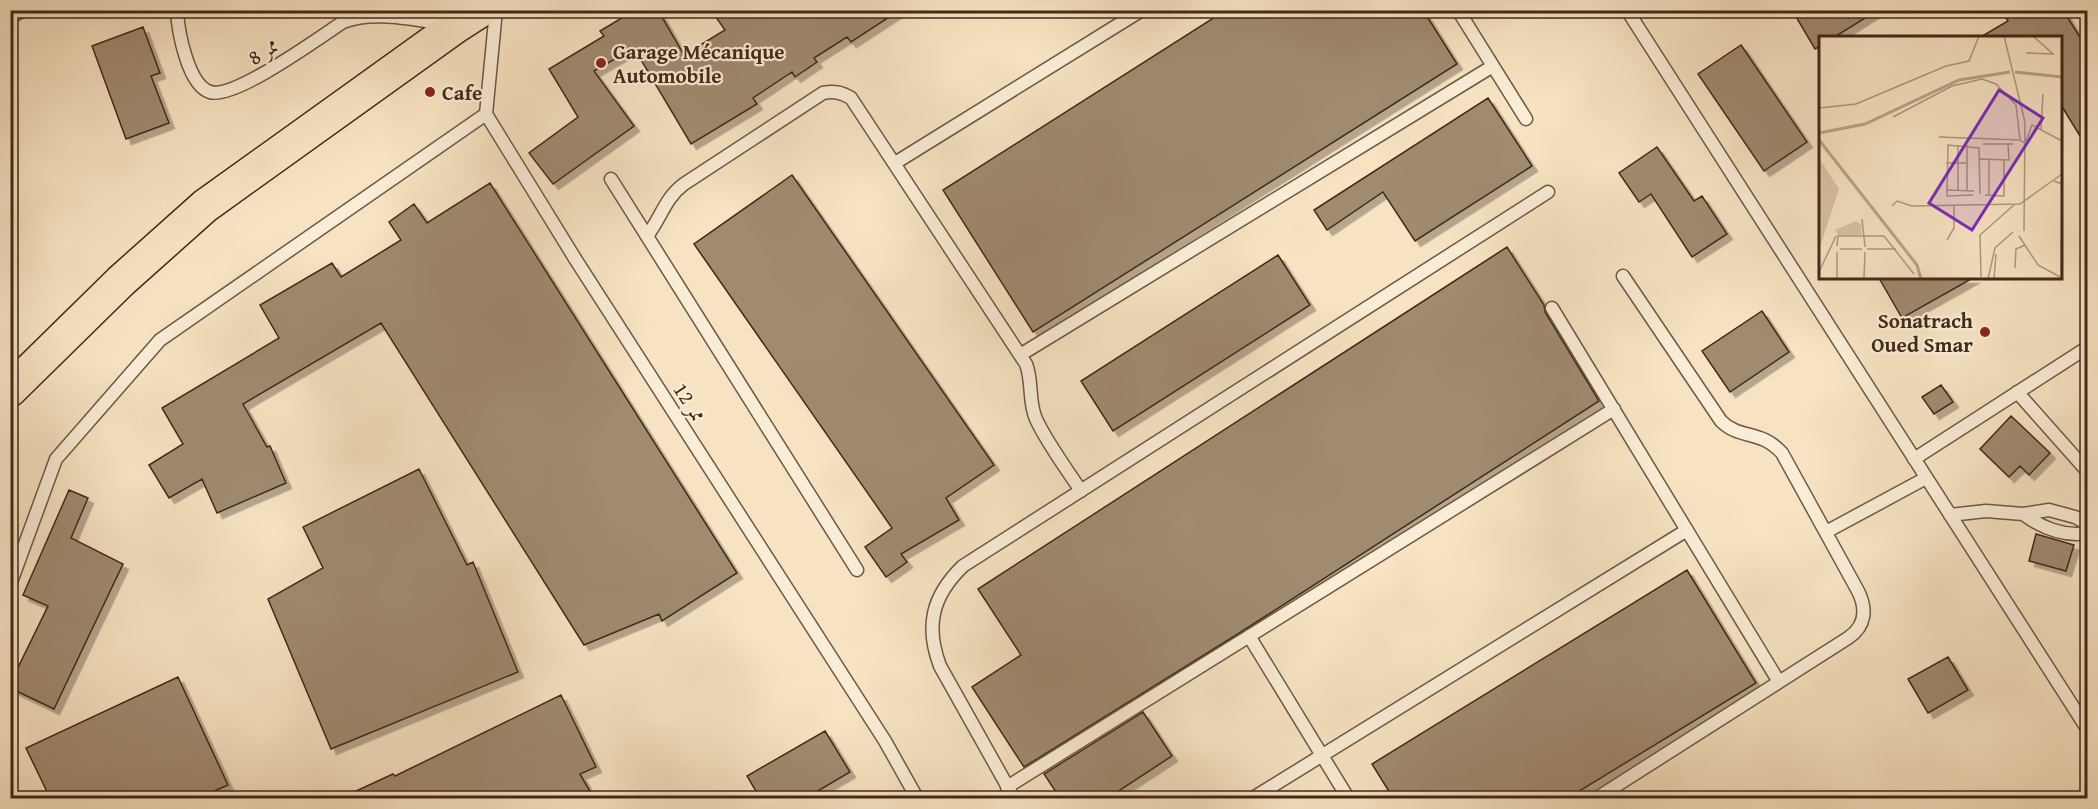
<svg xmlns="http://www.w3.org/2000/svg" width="2098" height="809" viewBox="0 0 2098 809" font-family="'Gentium Book Plus',Amiri,serif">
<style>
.building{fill:#a08a70;stroke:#422918;stroke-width:1.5;filter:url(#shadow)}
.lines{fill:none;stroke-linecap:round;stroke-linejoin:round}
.lane-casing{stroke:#6f5842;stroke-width:15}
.primary-casing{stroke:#422918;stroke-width:36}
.lane{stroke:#faedd7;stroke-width:12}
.primary{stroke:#f7e3c2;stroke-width:33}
.poi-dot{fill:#8f2418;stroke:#faedd7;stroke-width:2}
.labels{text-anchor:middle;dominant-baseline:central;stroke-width:4.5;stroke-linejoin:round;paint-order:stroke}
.street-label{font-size:21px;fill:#422918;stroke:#faedd7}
.poi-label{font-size:21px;font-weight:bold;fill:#422918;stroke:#faedd7;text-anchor:start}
.inset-river{fill:none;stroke:#b9a488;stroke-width:3}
.inset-road{fill:none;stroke:#af997e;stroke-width:1.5}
.view{fill:#7b2cbf;fill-opacity:0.15;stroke:#7b2cbf;stroke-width:3}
.inset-edge{fill:none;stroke:#422918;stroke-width:3}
</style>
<defs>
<filter id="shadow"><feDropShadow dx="5.5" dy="5.5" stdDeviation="0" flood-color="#0004"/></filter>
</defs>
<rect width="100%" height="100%" fill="#f7e3c2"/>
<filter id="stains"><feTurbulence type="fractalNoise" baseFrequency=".00333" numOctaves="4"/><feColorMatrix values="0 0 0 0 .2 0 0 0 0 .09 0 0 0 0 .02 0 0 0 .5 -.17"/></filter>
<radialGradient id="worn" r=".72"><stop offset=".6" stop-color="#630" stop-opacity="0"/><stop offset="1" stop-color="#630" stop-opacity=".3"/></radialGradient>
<path class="building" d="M635,10H658L684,55L725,30L711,10H900L851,42L847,37L814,58L817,62L795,77L792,72L753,98L757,104L691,144L634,48L594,71L634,126L553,184L529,153L578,117L549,69L604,36L600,31Z
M1226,10H1423L1457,64L1033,332L943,190Z
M1792,10H1878L1833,38H1821V45L1815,49Z
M2001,10H2063L2088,50V149L2061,105V38H1979L2008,21Z
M143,27L160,73L151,76L169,123L126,139L92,46Z
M1741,45L1807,142L1764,171L1698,74Z
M1488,98L1532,166L1415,241L1383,192L1327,230L1314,210Z
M1657,147L1694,201L1702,196L1727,234L1692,257L1651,194L1639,202L1619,173Z
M792,175L994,465L946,498L959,520L901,554L907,562L886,577L865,547L892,528L694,244Z
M490,183L737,573L662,621L659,614L584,645L381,323L243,404L267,447L270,446L286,483L217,513L202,479L169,498L149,465L183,444L162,408L279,338L260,305L332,263L341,277L401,240L389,222L414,204L427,223Z
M1507,247L1544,305L1545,312L1599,401L1241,632L1024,767L972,687L1021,655L978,589Z
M1278,255L1310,305L1113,431L1081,381Z
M1879,278H1973L1902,318Z
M1762,311L1789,352L1730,392L1702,351Z
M1941,385L1953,402L1934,414L1922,397Z
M2011,416L2050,453L2029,475L2020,466L2009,477L1980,449Z
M419,469L467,565L473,562L518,672L331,749L268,599L323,568L303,527Z
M69,490L88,498L71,538L123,564L54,709L10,688V684L48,606L23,595Z
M2036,534L2074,545L2066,571L2029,561Z
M1687,570L1756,683L1568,798H1393L1372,764Z
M1948,657L1968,690L1928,713L1908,679Z
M178,677L228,785L198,798H50L26,748Z
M561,695L596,767L580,774L594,798H341L393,774L395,776Z
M1143,712L1172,756L1108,798H1060L1044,774Z
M825,731L850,772L806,798H760L747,776Z"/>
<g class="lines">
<g class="lane-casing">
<path id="lane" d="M177,10C178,32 188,85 210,92C234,100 320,37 343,22C375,10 413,20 446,24
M496,10L486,114L574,257L885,741L917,798
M1458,10L1526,119
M1627,10L2088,730
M10,18L23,10
M895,163L1142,10
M611,179L857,570
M647,236C661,218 665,198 684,184L823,93C834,91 841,92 851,98L1026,364C1033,382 1028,401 1036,419C1047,443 1066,468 1081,491
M1552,308L1779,682
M1020,355L1493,66
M2017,392L2088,472
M1914,459L2088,347
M2023,514C2042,528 2063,537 2088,533
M1950,515L1986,511L2023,514L2049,510L2075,517L2088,524
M1826,532L1926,478
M10,585L56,459L160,340L486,114
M1249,636L1348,798
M1007,787L1614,409
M1014,798L940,666C925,626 932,596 963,566L1548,192
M1253,798L1687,530
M1597,798L1848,638C1866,626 1867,609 1858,591L1782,453C1760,429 1740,440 1721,421L1623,276"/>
</g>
<g class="primary-casing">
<path id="primary" d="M10,390L121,281L205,206L456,26L481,10"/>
</g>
<use href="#lane" class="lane"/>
<use href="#primary" class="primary"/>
</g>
<g class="poi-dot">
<circle cx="601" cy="63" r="6"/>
<circle cx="430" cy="92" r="6"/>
<circle cx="1985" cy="332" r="6"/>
</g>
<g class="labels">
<g class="street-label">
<text transform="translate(263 51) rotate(-33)">ممر 8</text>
<text transform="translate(690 402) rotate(57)">ممر 12</text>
</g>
<g class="poi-label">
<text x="613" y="51">Garage Mécanique<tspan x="613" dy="24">Automobile</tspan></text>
<text x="442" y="92">Cafe</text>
<text x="1973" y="320" text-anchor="end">Sonatrach<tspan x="1973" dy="24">Oued Smar</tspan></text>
</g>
</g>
<g transform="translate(1819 36)">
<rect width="243" height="243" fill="#f7e3c2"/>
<path d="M0,122L20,153L0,214ZM37,185L42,188L43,199H19L16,194Z" fill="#d8c3a5"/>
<path class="inset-river" d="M196,36L243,41M0,97L46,88L140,44L191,36M0,104L98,229L102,243"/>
<path class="inset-road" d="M185,0L206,86L205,195M207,17L234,18L214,0M0,72L37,68L127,30L150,25L160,0M74,81L133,50L163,43L177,48L197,69L201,104M222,93L224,58M120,101L201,104L207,108M207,105L213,89L243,105M164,108H194M161,123L190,124L189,108M127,127H148M235,145L243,148L242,240M127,154L155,155M139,154V109M148,154V109M154,159L128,160L129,109L160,112L161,158M166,159L185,160M170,159V124M185,160V124M73,170L78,165L93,170L201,168L243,138M43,183L46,211M200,200L219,229L243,242M128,204L135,192V169M18,210L19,200H65L95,238M21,213H43M48,213H77M18,216V243H72M196,232L197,213L206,209M0,236L17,200M162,241L161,199L196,168M45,242L46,216M169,243L176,212L194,196M175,243L177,218"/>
<path class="view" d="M180,54L224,82L153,194L110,167Z"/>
<rect width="243" height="243" class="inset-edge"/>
</g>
<rect width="2098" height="809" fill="none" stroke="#f7e3c2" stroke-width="36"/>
<rect x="12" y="12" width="2074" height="785" fill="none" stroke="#422918" stroke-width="3"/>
<rect x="18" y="18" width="2062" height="773" fill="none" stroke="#422918" stroke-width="1.5"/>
<rect width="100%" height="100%" filter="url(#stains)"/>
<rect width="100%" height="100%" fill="url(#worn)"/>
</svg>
